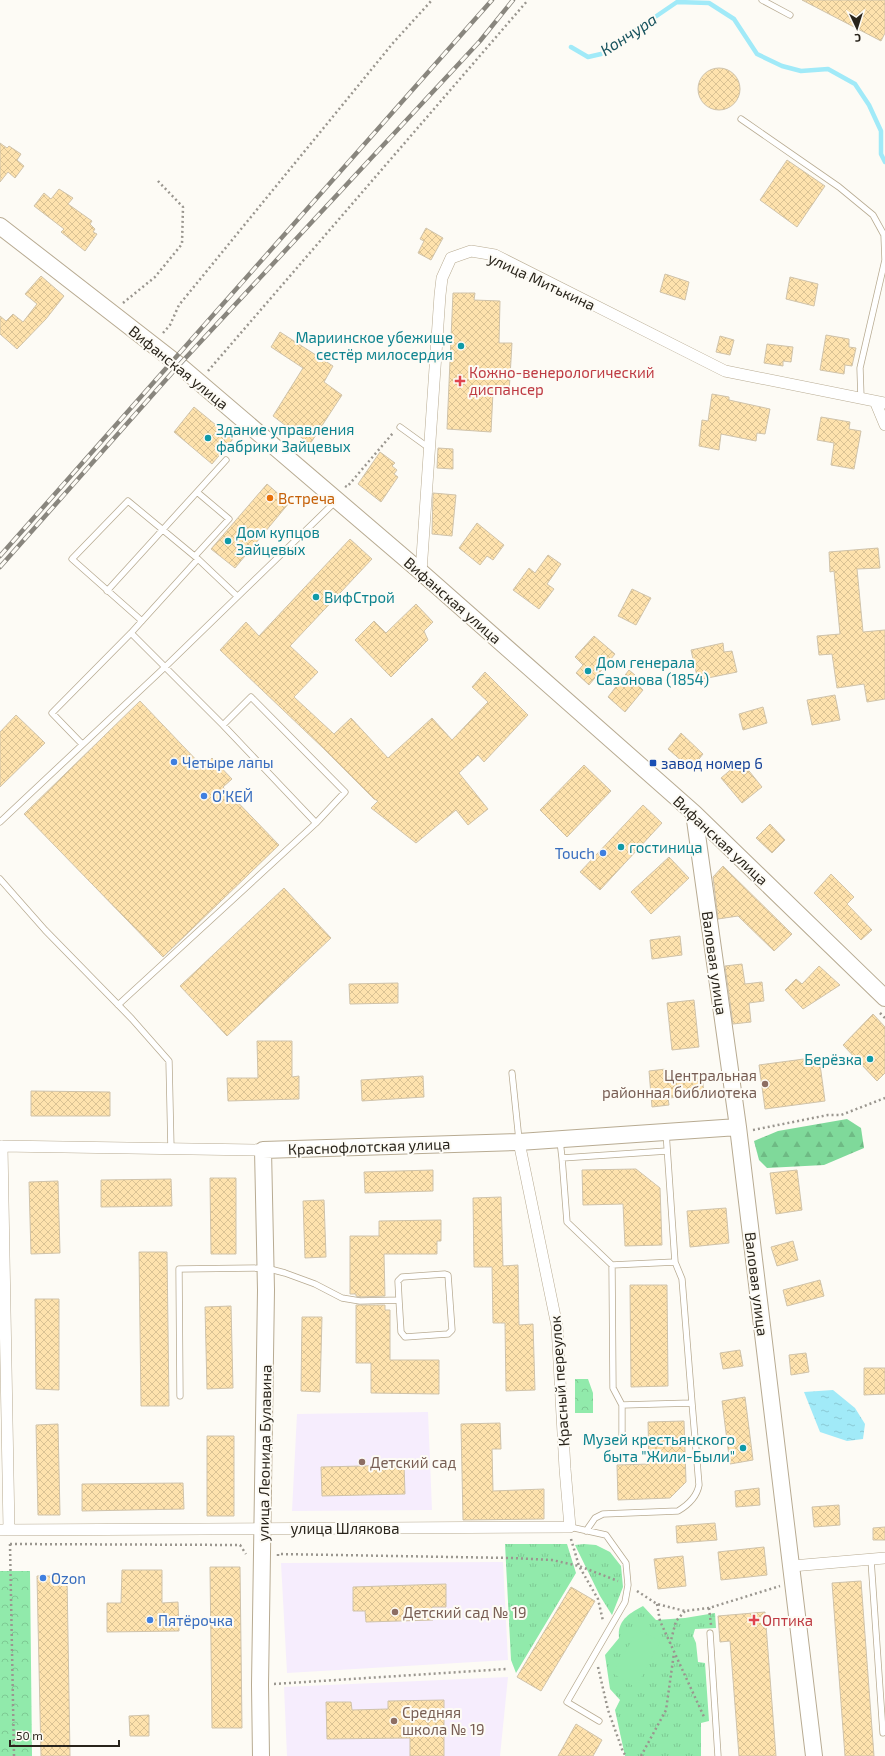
<svg xmlns="http://www.w3.org/2000/svg" width="885" height="1756" viewBox="0 0 885 1756" font-family="'Exo 2',sans-serif">
<style>
.education{fill:#f6edfd}
.grass{fill:url(#grass-tufts)}
.forest{fill:url(#forest-firs)}
.park{fill:url(#park-crowns)}
.pitch{fill:#91eaab}
.water{fill:url(#water-ripples)}
.lines{fill:none;stroke-linecap:round;stroke-linejoin:round}
.stream{stroke:#a1eaf8;stroke-width:4.5}
.building{fill:url(#building-cross-hatch);stroke:#d0c3aa}
.lane-casing{stroke:#b8ab92;stroke-width:7}
.street-casing{stroke:#b8ab92;stroke-width:12}
.secondary-casing{stroke:#b8ab92;stroke-width:18}
.path{stroke:#9a968f;stroke-width:2.5;stroke-dasharray:2 3;stroke-linecap:butt}
.lane{stroke:#fff;stroke-width:5.5}
.street{stroke:#fff;stroke-width:11}
.secondary{stroke:#fff;stroke-width:16}
.rail-casing{stroke:#89867e;stroke-width:4.5}
.rail{stroke:#fdfbf5;stroke-width:3;stroke-dasharray:9;stroke-linecap:butt}
.culture-dot{fill:#0f9aa8;stroke:#fdfbf5;stroke-width:1.5}
.health-dot{fill:#e0444e;stroke:#fdfbf5;stroke-width:1.5}
.food-dot{fill:#e8710a;stroke:#fdfbf5;stroke-width:1.5}
.shop-dot{fill:#3f7fe0;stroke:#fdfbf5;stroke-width:1.5}
.transit-dot{fill:#1a4fb4;stroke:#fdfbf5;stroke-width:1.5}
.education-dot{fill:#8d6e63;stroke:#fdfbf5;stroke-width:1.5}
.labels{text-anchor:middle;dominant-baseline:central;stroke-width:4;stroke-linejoin:round;paint-order:stroke}
.street-label{font-size:15px;fill:#29241b;stroke:#fdfbf5}
.culture-label{font-size:15px;fill:#0d838f;stroke:#fdfbf5;text-anchor:start}
.health-label{font-size:15px;fill:#be3a42;stroke:#fdfbf5;text-anchor:start}
.food-label{font-size:15px;fill:#c56008;stroke:#fdfbf5;text-anchor:start}
.shop-label{font-size:15px;fill:#366cbe;stroke:#fdfbf5;text-anchor:start}
.transit-label{font-size:15px;fill:#164399;stroke:#fdfbf5;text-anchor:start}
.education-label{font-size:15px;fill:#785e54;stroke:#fdfbf5;text-anchor:start}
.water-label{font-size:16px;font-style:italic;fill:#17535e;stroke:#fdfbf5}
</style>
<defs>
<pattern id="grass-tufts" width="24" height="20" patternUnits="userSpaceOnUse"><rect width="24" height="20" fill="#91eaab"/><path d="M3 7l-1-3M5 7V3M7 7l1-3M15 17l-1-3M17 17v-4M19 17l1-3" fill="none" stroke="#7dc993"/></pattern>
<pattern id="forest-firs" width="22" height="20" patternUnits="userSpaceOnUse"><rect width="22" height="20" fill="#7fd99a"/><path d="M5 1l3.5 6h-7zM16 11l3.5 6h-7z" fill="#6eba84"/></pattern>
<pattern id="park-crowns" width="20" height="18" patternUnits="userSpaceOnUse"><rect width="20" height="18" fill="#91eaab"/><path d="M2 6a3 3 0 1 1 6 0M12 15a3 3 0 1 1 6 0" fill="none" stroke="#7dc993"/></pattern>
<pattern id="water-ripples" width="26" height="14" patternUnits="userSpaceOnUse"><rect width="26" height="14" fill="#a1eaf8"/><path d="M2 4q2-2 4 0t4 0M15 11q2-2 4 0t4 0" fill="none" stroke="#8bc9d4"/></pattern>
<pattern id="building-cross-hatch" width="8" height="8" patternUnits="userSpaceOnUse"><rect width="8" height="8" fill="#fee2ad"/><path d="M0 0l8 8M0 8l8-8" fill="none" stroke="#dac294"/></pattern>
</defs>
<rect width="100%" height="100%" fill="#fdfbf5"/>
<path class="education" d="M428,1412L432,1510L292,1511L297,1414Z
M503,1562L508,1660L287,1673L281,1563Z
M508,1677L500,1756H287L284,1687Z"/>
<path class="grass" d="M505,1544H567L576,1573L516,1673L511,1660Z
M584,1544L596,1545L610,1552L621,1566L623,1587L612,1615L600,1596L575,1545Z
M643,1606L656,1620L685,1618L715,1613L716,1628L695,1629L693,1636L696,1643L698,1662L705,1663L709,1721L701,1723V1756H625L615,1710L620,1700L610,1689L605,1655L619,1638C617,1620 630,1613 643,1606Z"/>
<path class="forest" d="M847,1119L861,1128L864,1148L824,1165L767,1168L759,1160L754,1141L778,1131Z"/>
<path class="park" d="M575,1379H588L593,1393V1413H575Z
M0,1571H30L32,1756H0Z"/>
<path class="pitch" d="M638,1630L659,1640L660,1643L636,1687L633,1686L614,1674V1671Z"/>
<path class="water" d="M833,1390L855,1408L865,1424L863,1439L847,1441L820,1432L804,1392Z"/>
<g class="lines">
<path class="stream" d="M571,47L588,57L601,54L677,2L709,3L734,19L757,54L782,66L801,71L828,69L855,84L869,105L881,131V154L885,162"/>
</g>
<path class="building" d="M802,0H885V33L881,41Z
M698 89a21 21 0 1 1 42 0a21 21 0 1 1-42 0Z
M0,143L7,148L9,146L21,154L17,160L24,166L15,178L8,172L0,182Z
M787,160L825,186L797,227L760,200Z
M59,189L73,198L68,204L92,221L90,224L95,229L93,232L97,234L85,251L61,232L64,229L34,206L44,193L51,199Z
M426,228L443,238L431,260L418,253L424,241L420,239Z
M665,274L689,282L685,300L660,292Z
M41,276L64,296L46,319L17,349L0,334V316L6,321L13,314L23,322L37,304L25,294Z
M790,277L818,284L814,306L786,299Z
M453,293H475L474,300L500,301L499,343H512L509,393L493,392L491,432L447,429Z
M280,332L333,366L324,382L342,395L310,444L273,416L303,368L271,347Z
M826,335L849,339V347L856,348L852,366L845,365L844,374L820,370Z
M720,336L734,340L730,355L716,352Z
M767,344L793,347L791,362L783,361V366L764,363Z
M712,394L729,397V400L770,409L765,434L757,433L756,441L721,434L719,450L699,446L702,420L708,421Z
M194,407L233,439L212,464L174,432Z
M821,417L850,422L849,429L861,431L854,469L831,465L834,443L817,440Z
M438,448L453,449V469L437,468Z
M380,452L395,463L392,466L397,470L394,474L398,477L381,502L358,484Z
M267,484L289,503L235,568L211,549Z
M433,493L456,495L452,536L432,534Z
M477,523L504,545L493,560L487,556L480,565L459,548Z
M350,539L372,559L290,646L318,672L294,697L334,734L351,718L388,758L432,718L452,740L488,702L472,687L485,672L528,715L484,762L478,755L459,773L488,809L468,825L456,810L416,843L371,808L378,801L374,799L322,747L220,650L246,622L259,636Z
M878,548L880,568L857,569L863,632L885,630V699L867,702L864,684L837,688L832,654L819,655L817,636L840,634L834,571L830,572L829,552Z
M548,555L561,564L547,584L554,589L539,609L513,590L529,568L535,573Z
M632,589L651,598L636,625L618,616Z
M416,604L433,622L424,631L428,640L391,677L355,640L374,621L386,633Z
M594,636L615,654L589,685L576,673L583,665L575,657Z
M723,643L724,652L732,651L737,672L698,680L691,650Z
M629,670L642,681L638,685L643,690L625,712L608,697Z
M835,695L840,720L812,725L807,700Z
M140,701L203,767L212,758L232,779L223,787L279,845L163,957L24,814Z
M763,707L767,723L743,730L739,714Z
M16,715L45,743L0,787V732Z
M681,733L703,754L691,769L668,749Z
M741,761L762,787L742,803L721,778Z
M584,765L611,791L567,837L540,810Z
M643,805L662,823L600,890L580,872Z
M770,824L785,840L772,853L756,838Z
M669,857L689,878L651,914L631,892Z
M723,866L792,934L774,951L738,916L718,919L713,877Z
M831,874L854,897L847,904L872,930L861,940L814,893Z
M284,888L331,938L227,1036L180,986Z
M680,936L682,955L652,959L650,940Z
M742,964L745,984L762,982L764,1001L749,1003L751,1022L733,1024L725,966Z
M819,966L840,985L803,1009L785,990L796,979L802,984Z
M398,983V1003L350,1004L349,984Z
M694,1000L699,1047L672,1050L667,1003Z
M873,1014L885,1027V1073L877,1081L843,1045Z
M257,1041H292V1077L299,1076V1099L228,1101L227,1078H258Z
M819,1057L825,1101L765,1109L759,1065Z
M666,1069L667,1077L702,1074L704,1095L668,1098L669,1105L652,1107L649,1071Z
M423,1076L424,1097L362,1101L361,1080Z
M31,1091L110,1092V1116H31Z
M636,1169L660,1188L662,1245L625,1246L623,1204L583,1205L582,1170Z
M433,1170V1191L365,1193L364,1172Z
M797,1170L802,1210L776,1214L770,1173Z
M210,1178H236V1254H211Z
M171,1179L172,1206L101,1207V1180Z
M58,1181L60,1253L31,1254L29,1182Z
M501,1197L503,1266L518,1265L519,1325L533,1324L535,1390L506,1391L505,1323H493L492,1267H474L473,1198Z
M324,1200L326,1257L305,1258L303,1201Z
M726,1208L729,1243L690,1247L687,1211Z
M441,1220V1241H437V1254H384L385,1296L360,1297L356,1296V1294H350V1236H379V1221Z
M793,1241L798,1260L777,1266L771,1247Z
M139,1252H167L169,1406H141Z
M820,1280L824,1296L787,1306L783,1290Z
M630,1285H667L668,1386L631,1387Z
M35,1299H59V1390L36,1389Z
M356,1305H385V1310H390V1360H439V1394L371,1393V1363H356Z
M231,1306L233,1388L207,1389L205,1307Z
M302,1317H322L320,1392L301,1391Z
M740,1350L743,1366L723,1369L720,1353Z
M806,1353L809,1372L791,1375L789,1355Z
M864,1368H885V1394L864,1395Z
M745,1397L753,1460L730,1464L722,1401Z
M684,1421L686,1482L670,1498L618,1500L617,1465L649,1464L648,1422Z
M500,1423L501,1449H492L493,1491L544,1489V1519L463,1520L461,1424Z
M58,1424L60,1515H38L36,1425Z
M207,1436H234V1516H207Z
M404,1465L405,1494L322,1496L321,1467Z
M183,1483L184,1509L82,1511V1484Z
M759,1488L760,1505L736,1507L735,1491Z
M839,1505L840,1525L814,1527L812,1507Z
M715,1523L717,1540L677,1543L676,1526Z
M885,1527V1540H873V1528Z
M764,1547L767,1575L721,1580L718,1552Z
M683,1556L686,1586L658,1589L654,1559Z
M210,1567H240L242,1728H212Z
M122,1570H162V1603L178,1602L179,1631L107,1632V1603H121Z
M37,1576H67L70,1756H41Z
M861,1581L874,1756H845L832,1583Z
M446,1584V1607H432L433,1620L366,1622L365,1611H353V1587Z
M571,1587L595,1601L541,1691L517,1677Z
M765,1612L776,1756H739L730,1641L720,1642L718,1616Z
M444,1700V1756H410V1738L327,1739L326,1702H351L352,1710L388,1709V1701Z
M149,1715V1736H130L129,1716Z
M576,1724L602,1740L593,1756H558Z"/>
<g class="lines">
<g class="lane-casing">
<path id="lane" d="M762,0L790,15
M741,119L839,187L873,215L884,235L885,260L860,368L861,398
M400,427L429,448
M195,556L229,519L197,492
M107,591L226,460
M142,621L72,559L128,501L198,559
M223,725L251,697L345,792L316,823
M82,744L52,713L131,633L198,559L237,596
M0,822L164,668L336,501
M0,879L45,930L132,1019L169,1061L171,1149
M118,1005L316,823L223,725L131,633
M512,1073L519,1140
M560,1141L562,1158
M675,1262L682,1279L692,1403
M612,1265L567,1222L562,1158L667,1151
M180,1396L179,1269L266,1268L285,1273L315,1284L342,1298L360,1301L399,1300L401,1332L405,1337L448,1334L452,1330L448,1275L445,1274L402,1277L398,1281L399,1300
M622,1405V1440
M570,1527L606,1535L626,1563L628,1585L625,1602L567,1702L599,1721
M586,1531L595,1518L603,1514L678,1511C688,1505 697,1496 699,1485L692,1403L622,1405L613,1388L612,1265L675,1262L666,1132
M871,1560L883,1733
M710,1633L718,1756"/>
</g>
<g class="street-casing">
<path id="street" d="M875,401L885,425
M421,572L440,295L442,278L451,258L471,251L495,255L725,371L885,403
M0,1146L263,1150
M2,1146L9,1530
M0,1530L570,1527L565,1469L557,1326L519,1142
M792,1566L885,1558"/>
</g>
<g class="secondary-casing">
<path id="secondary" d="M0,226L179,365L421,572L694,813L885,998
M694,813L738,1127L814,1756
M261,1756L260,1685L266,1290L263,1150L519,1142L738,1127"/>
</g>
<path class="path" d="M123,303L155,277L182,244L183,207L156,179
M163,333L170,325L179,305L393,43L432,0
M208,371L528,0
M345,486L347,487L393,433
M880,1013L885,1018
M753,1130L828,1115H841L885,1098
M571,1539L579,1566L598,1599L603,1621
M10,1544L240,1545L246,1554
M10,1544L14,1756
M278,1556V1554L511,1558L552,1560L579,1566L618,1581
M637,1591L657,1604L685,1611L709,1608L780,1586
M657,1604L660,1621L705,1719
M709,1608L711,1625
M670,1644L676,1621L685,1611
M598,1667L608,1710L623,1752L626,1756
M274,1684L506,1669
M641,1756L666,1710L674,1653"/>
<use href="#lane" class="lane"/>
<use href="#street" class="street"/>
<use href="#secondary" class="secondary"/>
<g class="rail-casing">
<path id="rail" d="M0,556L492,0
M0,567L179,365L480,41L513,0"/>
</g>
<use href="#rail" class="rail"/>
</g>
<g class="culture-dot">
<circle cx="461" cy="346" r="4"/>
<circle cx="208" cy="438" r="4"/>
<circle cx="228" cy="541" r="4"/>
<circle cx="316" cy="597" r="4"/>
<circle cx="588" cy="671" r="4"/>
<circle cx="621" cy="847" r="4"/>
<circle cx="870" cy="1059" r="4"/>
<circle cx="743" cy="1448" r="4"/>
</g>
<g class="health-dot">
<path d="M458 375h4v4h4v4h-4v4h-4v-4h-4v-4h4z"/>
<path d="M752 1614h4v4h4v4h-4v4h-4v-4h-4v-4h4z"/>
</g>
<circle class="food-dot" cx="270" cy="498" r="4"/>
<g class="shop-dot">
<circle cx="174" cy="762" r="4"/>
<circle cx="204" cy="796" r="4"/>
<circle cx="603" cy="853" r="4"/>
<circle cx="43" cy="1578" r="4"/>
<circle cx="150" cy="1620" r="4"/>
</g>
<rect class="transit-dot" x="649" y="759" width="8" height="8" rx="2"/>
<g class="education-dot">
<circle cx="765" cy="1084" r="4"/>
<circle cx="362" cy="1462" r="4"/>
<circle cx="395" cy="1612" r="4"/>
<circle cx="394" cy="1721" r="4"/>
</g>
<g class="labels">
<g class="street-label">
<text transform="translate(542 281) rotate(25)">улица Митькина</text>
<text transform="translate(179 367) rotate(39)">Вифанская улица</text>
<text transform="translate(453 600) rotate(41)">Вифанская улица</text>
<text transform="translate(721 840) rotate(43)">Вифанская улица</text>
<text transform="translate(715 963) rotate(82)">Валовая улица</text>
<text transform="translate(369 1146) rotate(-2)">Краснофлотская улица</text>
<text transform="translate(757 1284) rotate(83)">Валовая улица</text>
<text transform="translate(559 1381) rotate(-94)">Красный переулок</text>
<text transform="translate(264 1453) rotate(-89)">улица Леонида Булавина</text>
<text x="345" y="1528">улица Шлякова</text>
</g>
<g class="culture-label">
<text x="453" y="337" text-anchor="end">Мариинское убежище<tspan x="453" dy="17">сестёр милосердия</tspan></text>
<text x="216" y="429">Здание управления<tspan x="216" dy="17">фабрики Зайцевых</tspan></text>
<text x="236" y="532">Дом купцов<tspan x="236" dy="17">Зайцевых</tspan></text>
<text x="324" y="597">ВифСтрой</text>
<text x="596" y="662">Дом генерала<tspan x="596" dy="17">Сазонова (1854)</tspan></text>
<text x="629" y="847">гостиница</text>
<text x="862" y="1059" text-anchor="end">Берёзка</text>
<text x="735" y="1439" text-anchor="end">Музей крестьянского<tspan x="735" dy="17">быта "Жили-Были"</tspan></text>
</g>
<g class="health-label">
<text x="469" y="372">Кожно-венерологический<tspan x="469" dy="17">диспансер</tspan></text>
<text x="762" y="1620">Оптика</text>
</g>
<g class="food-label">
<text x="278" y="498">Встреча</text>
</g>
<g class="shop-label">
<text x="182" y="762">Четыре лапы</text>
<text x="212" y="796">О’КЕЙ</text>
<text x="595" y="853" text-anchor="end">Touch</text>
<text x="51" y="1578">Ozon</text>
<text x="158" y="1620">Пятёрочка</text>
</g>
<g class="transit-label">
<text x="661" y="763">завод номер 6</text>
</g>
<g class="education-label">
<text x="757" y="1075" text-anchor="end">Центральная<tspan x="757" dy="17">районная библиотека</tspan></text>
<text x="370" y="1462">Детский сад</text>
<text x="403" y="1612">Детский сад № 19</text>
<text x="402" y="1712">Средняя<tspan x="402" dy="17">школа № 19</tspan></text>
</g>
<g class="water-label">
<text transform="translate(628 34) rotate(-33)">Кончура</text>
</g>
</g>
<g transform="translate(857 28) rotate(176)" stroke="#fdfbf5" stroke-width="3" paint-order="stroke">
<path d="M0-3L7 15L0 10L-7 15Z" fill="#29241b"/>
<text y="-6" font-size="11" font-weight="bold" text-anchor="middle" fill="#29241b">С</text>
</g>
<path d="M10 1740v6h109v-6" fill="none" stroke="#29241b" stroke-width="2"/>
<text x="16" y="1740" font-size="12" fill="#29241b" stroke="#fdfbf5" stroke-width="3" paint-order="stroke">50 m</text>
</svg>
